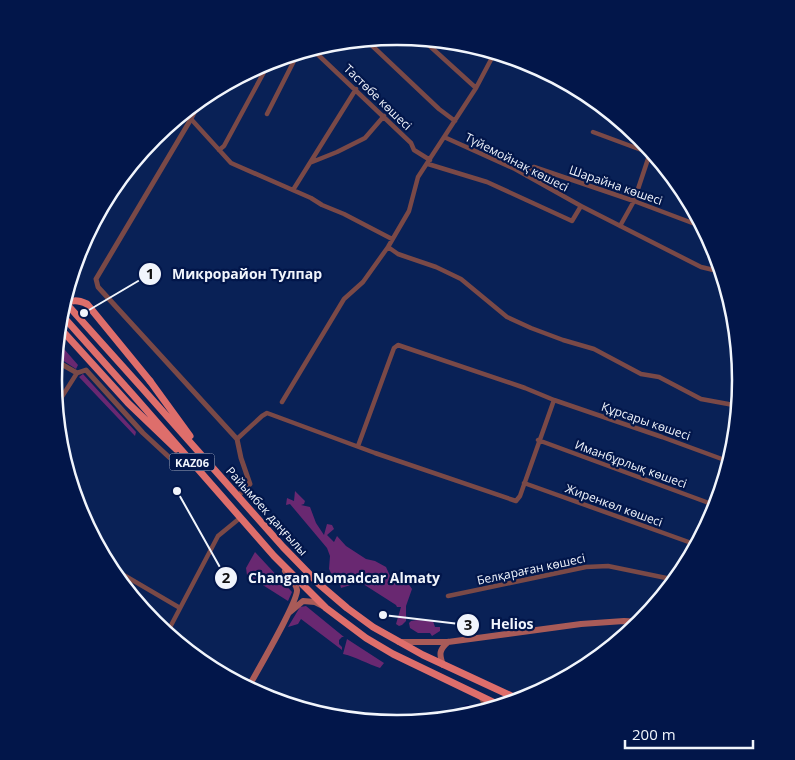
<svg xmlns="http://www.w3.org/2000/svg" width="795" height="760" viewBox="0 0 795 760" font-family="'Open Sans',sans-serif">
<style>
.green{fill:#692871}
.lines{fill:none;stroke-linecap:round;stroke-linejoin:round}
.river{stroke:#00094c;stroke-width:8}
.minor{stroke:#7a4947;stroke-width:4.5}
.tertiary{stroke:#7a4947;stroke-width:5}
.secondary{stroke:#a95b58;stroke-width:6}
.trunk{stroke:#de6e6b;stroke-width:7}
.trunk-bridge{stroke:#de6e6b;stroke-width:7}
.labels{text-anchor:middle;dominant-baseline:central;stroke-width:4.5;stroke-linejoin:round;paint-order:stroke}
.shield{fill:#02164a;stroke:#a9b2c7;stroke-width:1}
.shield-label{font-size:11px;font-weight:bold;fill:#f1f5fc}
.street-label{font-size:12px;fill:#f1f5fc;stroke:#02164a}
.rim{fill:none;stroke:#f1f5fc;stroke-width:2.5}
.leader{fill:none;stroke:#f1f5fc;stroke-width:2}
.callout-dot{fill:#f1f5fc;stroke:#02164a;stroke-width:2}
.mark-label{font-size:15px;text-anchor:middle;font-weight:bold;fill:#111}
.callout-label{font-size:14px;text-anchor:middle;font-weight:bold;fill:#f1f5fc;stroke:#02164a;stroke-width:4.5;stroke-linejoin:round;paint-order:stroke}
</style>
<rect width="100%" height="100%" fill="#092156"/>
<path class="green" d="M58,342L78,365L76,369L56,356Z
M83,374L136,432L135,436L79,377Z
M295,491L305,501L304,504L301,505L310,507L316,523L324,535L327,524L332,525L334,529L327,535L334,542L337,536L346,546L366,559L375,561L386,567L390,576L397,581L408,583L412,589L406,606V621L402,625L399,626L396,624L401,607H397L396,605L360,582L341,588L339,580L332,575L329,569L330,556L327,548L290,504L286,505L287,498L294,501Z
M255,552L292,592L288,601L247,575L246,568Z
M306,606L344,637H342L339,640V644L342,647V650L301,619L298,624L288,627L300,607Z
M417,620L433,621L435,627H440V631L432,636L430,633H418L410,628L409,623L411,621Z
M347,639L384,663L380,668C367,664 357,657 343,654Z"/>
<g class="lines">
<path class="river" d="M461,718L463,713L467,709"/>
<path class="minor" d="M365,39L439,109L455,121
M422,39L476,88
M312,49L411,143L414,150L430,160
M202,98L191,119L231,163L311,198L322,205L344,214L392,239
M267,114L298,53
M593,132L655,155
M444,137L515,169L581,206L701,267L722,272
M219,150L224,146L270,61
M312,162L337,152L365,138L384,116
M428,164L487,182L572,221L581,206
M527,176L531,168L534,167L634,201L703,227
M293,190L356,89
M620,226L634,201L651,150
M388,247L398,254L436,267L461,279L507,317L531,328L563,340L594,349L641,374L659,377L701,399L739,406
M282,402L344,299L363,282L388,247L409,211L418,177L476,88L495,52
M56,406L77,373
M237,439L262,416L267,413L375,453L516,501L520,496L554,400
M538,440L717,506
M358,446L394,348L398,345L525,388L554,400L662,437L730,462
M524,483L697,545
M110,567L180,608
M448,596L586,567L608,566L676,580
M167,633L218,536L240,518"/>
<path class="tertiary" d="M185,112L191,119L96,279L98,287L237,439L241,458L250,484L238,496
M56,361L77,373L86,370L143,433L170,458L176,460H187
M481,697L485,706V711
M490,709L499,705"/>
<path class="secondary" d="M290,612L303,601L315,602L323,606
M399,642H448L581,624L624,621L642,622
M443,665C439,654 439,650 448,642
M248,688C256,673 298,602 297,590C296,583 289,576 285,571"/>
<path class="trunk" d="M64,301L142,388L283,547L319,584L347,608L373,627L423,655L520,700
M60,313L134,396L274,556L326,608L366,638L393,654L501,706
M59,327L128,403L176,449
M150,381L190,436"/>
<path class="trunk-bridge" d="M63,306C71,299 78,300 87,304L150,381"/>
</g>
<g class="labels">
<rect class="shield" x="169.5" y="453.5" width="45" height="17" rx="4"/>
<g class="shield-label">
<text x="192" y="462">KАZ06</text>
</g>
<g class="street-label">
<text transform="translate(378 97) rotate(44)">Тастөбе көшесі</text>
<text transform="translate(517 162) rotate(27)">Түйемойнақ көшесі</text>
<text transform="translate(616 185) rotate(19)">Шарайна көшесі</text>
<text transform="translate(646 421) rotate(19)">Құрсары көшесі</text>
<text transform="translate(631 464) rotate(20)">Иманбұрлық көшесі</text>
<text transform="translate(614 505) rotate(20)">Жиренкөл көшесі</text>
<text transform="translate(267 511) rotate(48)">Райымбек даңғылы</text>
<text transform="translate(531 569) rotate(-12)">Белқараған көшесі</text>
</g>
</g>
<path d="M0 0H795V760H0ZM62 380a335 335 0 1 1 670 0a335 335 0 1 1-670 0Z" fill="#02164a" fill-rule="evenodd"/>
<path class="rim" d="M62 380a335 335 0 1 1 670 0a335 335 0 1 1-670 0Z"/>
<path class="leader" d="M84 313L150 274M177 491L226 578M383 615L468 625"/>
<g class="callout-dot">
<circle cx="84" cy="313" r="5"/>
<circle cx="177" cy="491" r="5"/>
<circle cx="383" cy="615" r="5"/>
<circle cx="150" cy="274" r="12"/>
<circle cx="226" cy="578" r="12"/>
<circle cx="468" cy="625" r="12"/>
</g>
<g class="mark-label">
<text x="150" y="279">1</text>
<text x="226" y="583">2</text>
<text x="468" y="630">3</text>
</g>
<g class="callout-label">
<text x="247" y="279">Микрорайон Тулпар</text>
<text x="344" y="583">Changan Nomadcar Almaty</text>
<text x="512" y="629">Helios</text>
</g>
<path d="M625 740v8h128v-8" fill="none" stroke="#f1f5fc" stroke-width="2.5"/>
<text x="632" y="740" font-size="15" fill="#f1f5fc" stroke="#02164a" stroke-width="4" paint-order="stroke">200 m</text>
</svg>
